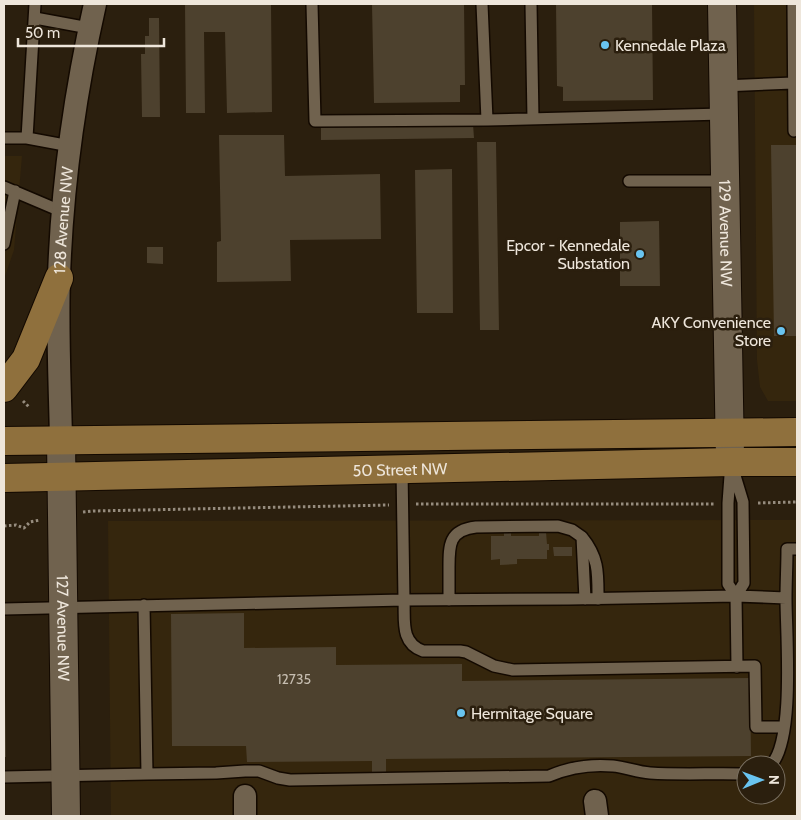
<svg xmlns="http://www.w3.org/2000/svg" width="801" height="820" viewBox="0 0 801 820" font-family="Cabin,sans-serif">
<style>
.built{fill:#35260d;fill-rule:evenodd}
.building{fill:#4d412e}
.lines{fill:none;stroke-linecap:round;stroke-linejoin:round}
.service-casing{stroke:#130900;stroke-width:14}
.minor-casing{stroke:#130900;stroke-width:25}
.tertiary-casing{stroke:#130900;stroke-width:30}
.primary-casing{stroke:#130900;stroke-width:30}
.path{stroke:#968c7e;stroke-width:3;stroke-dasharray:2.5 2.5;stroke-linecap:butt}
.service{stroke:#70624e;stroke-width:11}
.minor{stroke:#70624e;stroke-width:22}
.tertiary{stroke:#70624e;stroke-width:28}
.primary{stroke:#8f703d;stroke-width:28}
.poi-dot{fill:#69c4f0;stroke:#2b1f0e;stroke-width:2}
.labels{text-anchor:middle;dominant-baseline:central;stroke-width:5;stroke-linejoin:round;paint-order:stroke}
.number-label{font-size:14px;fill:#c6bdb0}
.poi-label{font-size:16px;fill:#eee6db;stroke:#2b1f0e;text-anchor:start}
.street-label{font-size:16px;fill:#eee6db;stroke:#2b1f0e}
</style>
<rect width="100%" height="100%" fill="#2b1f0e"/>
<path class="built" d="M754,4H797V401H768L760,387L757,360Z
M4,156H22L14,250L4,279Z
M797,520V816H111L108,521ZM746,765H776V795H746Z"/>
<path class="building" d="M185,4H271L272,112L227,113L225,32H204L205,113H186Z
M372,4H464L465,85H460V102L374,103Z
M556,4H652L653,100L563,101V87L557,86Z
M149,18H159L160,117H142L141,54H145V36H149Z
M473,124L474,138L321,140V126Z
M219,135H284L285,176L380,174L381,239L290,240L291,281L217,282V242L221,241Z
M477,142H496L499,330H480Z
M771,145H797V336H774Z
M452,169L453,313H417L415,170Z
M659,221L660,286H620V222Z
M147,247H163V264L147,263Z
M504,532H511V536H539V532H546L547,544H549V550H547V559H517V564L500,565V559L491,560V536H504Z
M553,547H572V556H554Z
M244,613V648L336,647V665L462,664V681L750,678L751,756L386,759V776H372V761L247,762L246,746H172L171,614Z
M4,695H5L6,757H4Z"/>
<g class="lines">
<g class="service-casing">
<path id="service" d="M312,4L315,121L487,120L482,4
M531,4L533,119
M793,4L794,131
M35,18L89,28
M723,86L793,83
M487,120L723,114
M4,138H27L35,4
M27,138L70,146
M629,181H725
M4,187L63,212
M4,244L15,191
M731,462L728,503V584L736,596L737,667
M402,469L404,600L569,599L736,596L786,598
M733,469L743,502L744,583L736,596
M582,537C599,558 598,573 598,599
M449,600C449,589 449,578 449,567C449,545 449,530 476,527L558,526L572,530L582,537L585,599
M144,605L147,774L216,773L245,771H259L278,778L290,780L549,776C570,767 590,764 613,766C625,767 637,772 650,773C682,775 714,773 746,774
M4,609L404,600C405,620 400,643 423,651H460L466,652L494,666L513,670L755,666L756,727H784
M771,765C795,740 786,634 786,599C786,582 787,566 787,549H797
M4,777L147,774"/>
</g>
<g class="minor-casing">
<g id="minor">
<path id="s1" d="M61,440C60,386 57,331 59,277C62,186 75,93 95,4"/>
<path d="M595,801L597,816"/>
<path d="M245,816V796"/>
</g>
</g>
<g class="tertiary-casing">
<g id="tertiary">
<path id="s2" d="M722,4L730,457"/>
<path id="s3" d="M61,440L66,816"/>
</g>
</g>
<g class="primary-casing">
<g id="primary">
<path d="M4,388L26,359L59,278"/>
<path d="M4,441L797,432"/>
<path id="s4" d="M4,478L731,462H797"/>
</g>
</g>
<path class="path" d="M23,401L30,408
M758,503L797,502
M416,504H714
M83,512L93,511L389,505
M4,526L16,525L24,528L30,522L40,520"/>
<use href="#service" class="service"/>
<use href="#minor" class="minor"/>
<use href="#tertiary" class="tertiary"/>
<use href="#primary" class="primary"/>
</g>
<g class="poi-dot">
<circle cx="605" cy="45" r="5"/>
<circle cx="640" cy="254" r="5"/>
<circle cx="781" cy="331" r="5"/>
<circle cx="461" cy="713" r="5"/>
</g>
<g class="labels">
<g class="number-label">
<text x="294" y="679">12735</text>
</g>
<g class="poi-label">
<text x="615" y="45">Kennedale Plaza</text>
<text x="630" y="245" text-anchor="end">Epcor - Kennedale<tspan x="630" dy="18">Substation</tspan></text>
<text x="771" y="322" text-anchor="end">AKY Convenience<tspan x="771" dy="18">Store</tspan></text>
<text x="471" y="713">Hermitage Square</text>
</g>
<g class="street-label">
<text stroke="none"><textPath href="#s1" startOffset="220">128 Avenue NW</textPath></text>
<text stroke="none"><textPath href="#s2" startOffset="229">129 Avenue NW</textPath></text>
<text stroke="none"><textPath href="#s4" startOffset="396">50 Street NW</textPath></text>
<text stroke="none"><textPath href="#s3" startOffset="188">127 Avenue NW</textPath></text>
</g>
</g>
<rect width="801" height="820" fill="none" stroke="#eee6db" stroke-width="10"/>
<g transform="translate(761 780) rotate(89)"><circle r="24" fill="#2b1f0e" stroke="#796f60"/>
<path d="M0-4L9 19L0 12L-9 19Z" fill="#69c4f0"/>
<text y="-8" font-size="14" font-weight="bold" text-anchor="middle" fill="#eee6db">N</text>
</g>
<path d="M18 38v8h146v-8" fill="none" stroke="#eee6db" stroke-width="2.5"/>
<text x="25" y="38" font-size="15" fill="#eee6db" stroke="#2b1f0e" stroke-width="4" paint-order="stroke">50 m</text>
</svg>
